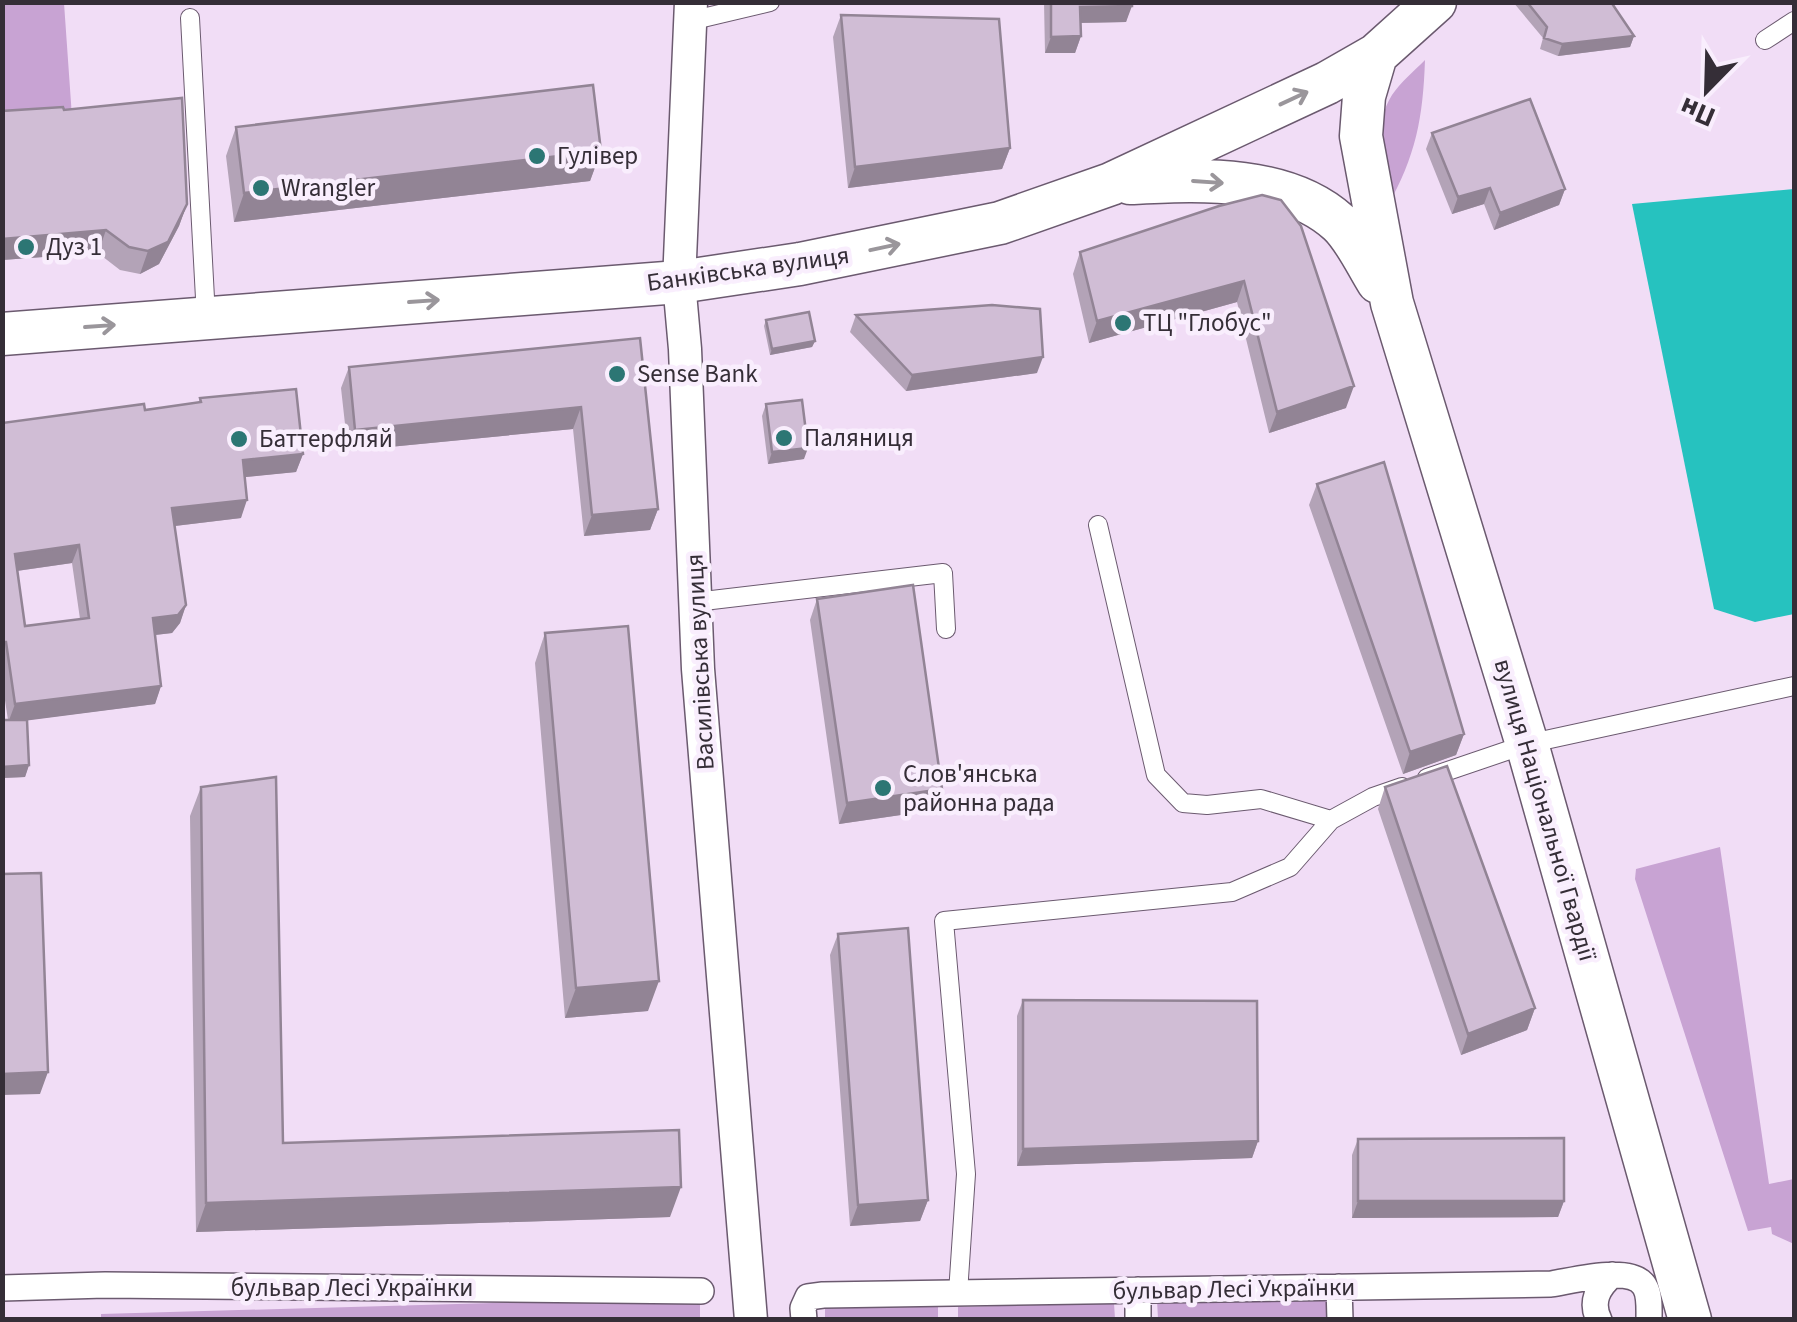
<svg xmlns="http://www.w3.org/2000/svg" width="1797" height="1322" viewBox="0 0 1797 1322" font-family="'Source Sans 3',sans-serif">
<style>
.green{fill:#c8a3d3}
.water{fill:#26c2bf}
.lines{fill:none;stroke-linecap:round;stroke-linejoin:round}
.service-casing{stroke:#6b5a6f;stroke-width:20}
.pedestrian-casing{stroke:#6b5a6f;stroke-width:28}
.minor-casing{stroke:#6b5a6f;stroke-width:35}
.tertiary-casing{stroke:#6b5a6f;stroke-width:45}
.service{stroke:#fff;stroke-width:18}
.pedestrian{stroke:#fff;stroke-width:25}
.minor{stroke:#fff;stroke-width:32}
.tertiary{stroke:#fff;stroke-width:42}
.wall{fill:#b3a3b7;fill-rule:evenodd}
.shaded-wall{fill:#928495}
.building{fill:#d0bdd5;stroke:#928495;stroke-width:2.5;fill-rule:evenodd}
.oneway{stroke:#9a969b}
.poi-dot{fill:#2c7674;stroke:#f9eefd;stroke-width:4}
.labels{text-anchor:middle;dominant-baseline:central;stroke-width:9;stroke-linejoin:round;paint-order:stroke}
.poi-label{font-size:25px;fill:#352e37;stroke:#f9eefd;text-anchor:start}
.street-label{font-size:25px;fill:#352e37;stroke:#f9eefd}
</style>
<rect width="100%" height="100%" fill="#f1ddf6"/>
<path class="green" d="M2,3H64L72,117L3,125Z
M1425,60C1423,118 1416,156 1387,207C1382,172 1372,126 1392,95C1401,82 1414,71 1425,60Z
M1720,847L1769,1184L1794,1179V1244L1772,1234L1771,1227L1748,1231L1635,879L1636,869Z
M1332,1295L1333,1319H1158L1157,1300Z
M700,1297V1317L631,1320H101V1314Z
M1114,1303L1115,1319H958V1307Z
M938,1305V1319H825V1308Z"/>
<path class="water" d="M1794,189V614L1755,622L1714,609L1632,204Z"/>
<g class="lines">
<g class="service-casing">
<path id="service" d="M190,18L206,317
M690,21L770,2
M1765,40L1794,21
M1098,525L1156,775L1183,803L1207,805L1261,799L1331,820
M695,602L943,573L946,629
M1427,778L1527,744L1794,686
M958,1293L966,1174L944,921L1232,892L1290,867L1331,820L1373,797L1402,787"/>
</g>
<g class="pedestrian-casing">
<path id="pedestrian" d="M1339,1287L1340,1320
M2,1288L105,1285L701,1291
M1138,1290V1320
M804,1320L803,1308L808,1297L823,1295L1551,1284C1572,1281 1633,1264 1645,1287C1650,1295 1649,1310 1649,1320
M1599,1320C1590,1302 1598,1287 1612,1275"/>
</g>
<g class="minor-casing">
<path id="minor" d="M691,2L679,282L685,349L698,669L751,1320"/>
</g>
<g class="tertiary-casing">
<path id="tertiary" d="M1376,55L1364,96L1361,136L1392,303L1527,744L1690,1320
M1130,183C1197,180 1285,174 1339,223C1355,238 1366,263 1378,282
M2,334L679,282L800,264L1000,223L1111,184L1327,83L1376,55L1435,2"/>
</g>
<use href="#service" class="service"/>
<use href="#pedestrian" class="pedestrian"/>
<use href="#minor" class="minor"/>
<use href="#tertiary" class="tertiary"/>
</g>
<path class="wall" d="M1044,2H1132L1126,22L1080,23L1081,36L1075,53H1045Z
M1513,2H1611L1634,36L1630,47L1558,56L1540,49L1543,38Z
M841,15L1010,148L1002,169L848,188L833,37Z
M64,110L187,204L179,226L159,264L140,274L120,270L98,253L2,260V111Z
M236,127L601,151L590,181L234,222L226,156Z
M1432,133L1565,189L1559,205L1494,230L1484,204L1452,214L1426,149Z
M1219,206L1346,408L1269,433L1237,302L1089,343L1073,274L1080,252Z
M856,315L1037,373L906,391L850,332Z
M766,320L815,341L812,347L770,355L764,326Z
M640,338L658,509L650,530L584,536L573,429L348,451L341,388L349,367Z
M200,398L303,454L296,472L245,477L241,518L175,526L186,605L180,623L172,633L155,635L161,686L155,704L27,720L29,765L25,777L2,778V720H8L2,681V423L145,410L199,402ZM72,563L80,619L25,626L17,571Z
M766,404L804,459L768,464L762,416Z
M1317,484L1464,734L1456,755L1403,774L1309,505Z
M817,599L935,810L839,824L810,620Z
M545,633L648,1011L565,1018L535,663Z
M201,787L283,1143L670,1217L196,1232L190,816Z
M1385,787L1535,1008L1527,1030L1461,1055L1378,809Z
M838,934L928,1200L920,1221L850,1226L830,955Z
M1023,1000L1258,1141L1252,1158L1017,1166V1016Z
M1358,1139L1564,1201L1558,1217L1352,1218V1155Z"/>
<path class="shaded-wall" d="M1132,6L1126,22L1074,23L1080,7Z
M1081,36L1075,53H1045L1051,37Z
M1634,36L1630,47L1558,56L1562,44Z
M1010,148L1002,169L848,188L855,167Z
M601,151L590,181L234,222L244,193Z
M1490,188L1484,204L1452,214L1458,197Z
M1565,189L1559,205L1494,230L1500,213Z
M187,204L179,226L159,264L140,274L148,251Z
M106,230L98,253L2,260V239Z
M1244,281L1237,302L1089,343L1097,321Z
M815,341L812,347L770,355L772,349Z
M1043,357L1037,373L906,391L912,375Z
M1354,386L1346,408L1269,433L1277,412Z
M581,407L573,429L348,451L355,430Z
M808,448L804,459L768,464L772,452Z
M303,454L296,472L236,478L243,460Z
M247,500L241,518L166,527L172,508Z
M658,509L650,530L584,536L592,515Z
M79,545L72,563L9,572L15,554Z
M186,605L180,623L172,633L146,636L153,618Z
M161,686L155,704L8,723L15,704Z
M1464,734L1456,755L1403,774L1410,752Z
M29,765L25,777L2,778V767Z
M942,789L935,810L839,824L847,803Z
M659,981L648,1011L565,1018L576,988Z
M1535,1008L1527,1030L1461,1055L1468,1034Z
M48,1072L40,1094L2,1095V1074Z
M1258,1141L1252,1158L1017,1166L1023,1149Z
M681,1187L670,1217L196,1232L206,1203Z
M928,1200L920,1221L850,1226L858,1205Z
M1358,1201H1564L1558,1217L1352,1218Z"/>
<path class="building" d="M1051,2H1132V6L1080,7L1081,36L1051,37Z
M1527,2H1611L1634,36L1562,44L1544,38L1547,27Z
M841,15L999,19L1010,148L855,167Z
M593,85L601,151L244,193L236,127Z
M182,98L187,204L168,242L148,251L129,247L106,230L2,239V111L63,107L64,110Z
M1530,99L1565,189L1500,213L1490,188L1458,197L1432,133Z
M1262,195L1281,200L1301,226L1354,386L1277,412L1244,281L1097,321L1080,252L1219,206Z
M992,305L1040,309L1043,357L912,375L856,315Z
M809,312L815,341L772,349L766,320Z
M640,338L658,509L592,515L581,407L355,430L349,367Z
M296,389L303,454L243,460L247,500L172,508L186,605L178,615L153,618L161,686L15,704L6,642H2V423L144,404L145,410L201,402L200,398ZM79,545L89,618L25,626L15,554Z
M802,400L808,448L772,452L766,404Z
M1384,462L1464,734L1410,752L1317,484Z
M913,585L942,789L847,803L817,599Z
M628,626L659,981L576,988L545,633Z
M2,720H27L29,765L2,767Z
M1447,766L1535,1008L1468,1034L1385,787Z
M276,777L283,1143L679,1130L681,1187L206,1203L201,787Z
M41,873L48,1072L2,1074V874Z
M908,928L928,1200L858,1205L838,934Z
M1023,1000L1257,1001L1258,1141L1023,1149Z
M1564,1138V1201H1358V1139Z"/>
<defs><path id="oneway-shaft" d="M-6 0H5M1.5-3L5.5 0L1.5 3" fill="none" stroke-width="1.6" stroke-linecap="round" stroke-linejoin="round" transform="scale(2.5)"/></defs>
<g class="oneway">
<use href="#oneway-shaft" transform="translate(1294 98) rotate(-25)"/>
<use href="#oneway-shaft" transform="translate(1208 182) rotate(4)"/>
<use href="#oneway-shaft" transform="translate(885 247) rotate(-12)"/>
<use href="#oneway-shaft" transform="translate(424 301) rotate(-4)"/>
<use href="#oneway-shaft" transform="translate(100 326) rotate(-4)"/>
</g>
<g class="poi-dot">
<circle cx="537" cy="156" r="10"/>
<circle cx="261" cy="188" r="10"/>
<circle cx="26" cy="247" r="10"/>
<circle cx="1123" cy="323" r="10"/>
<circle cx="617" cy="374" r="10"/>
<circle cx="784" cy="438" r="10"/>
<circle cx="239" cy="439" r="10"/>
<circle cx="883" cy="788" r="10"/>
</g>
<g class="labels">
<g class="poi-label">
<text x="557" y="156">Гулівер</text>
<text x="281" y="188">Wrangler</text>
<text x="46" y="247">Дуз 1</text>
<text x="1143" y="323">ТЦ "Глобус"</text>
<text x="637" y="374">Sense Bank</text>
<text x="804" y="438">Паляниця</text>
<text x="259" y="439">Баттерфляй</text>
<text x="903" y="774">Слов'янська<tspan x="903" dy="29">районна рада</tspan></text>
</g>
<g class="street-label">
<text transform="translate(748 269) rotate(-8)">Банківська вулиця</text>
<text transform="translate(700 662) rotate(-93)">Василівська вулиця</text>
<text transform="translate(1545 810) rotate(74)">вулиця Національної Гвардії</text>
<text x="352" y="1288">бульвар Лесі Українки</text>
<text transform="translate(1234 1289) rotate(-1)">бульвар Лесі Українки</text>
</g>
</g>
<rect width="1797" height="1322" fill="none" stroke="#352e37" stroke-width="10"/>
<g transform="translate(1707 90) rotate(203)" stroke="#f9eefd" stroke-width="8" paint-order="stroke">
<path d="M0-8L18 38L0 25L-18 38Z" fill="#352e37"/>
<text y="-15" font-size="28" font-weight="bold" text-anchor="middle" fill="#352e37">Пн</text>
</g>
</svg>
